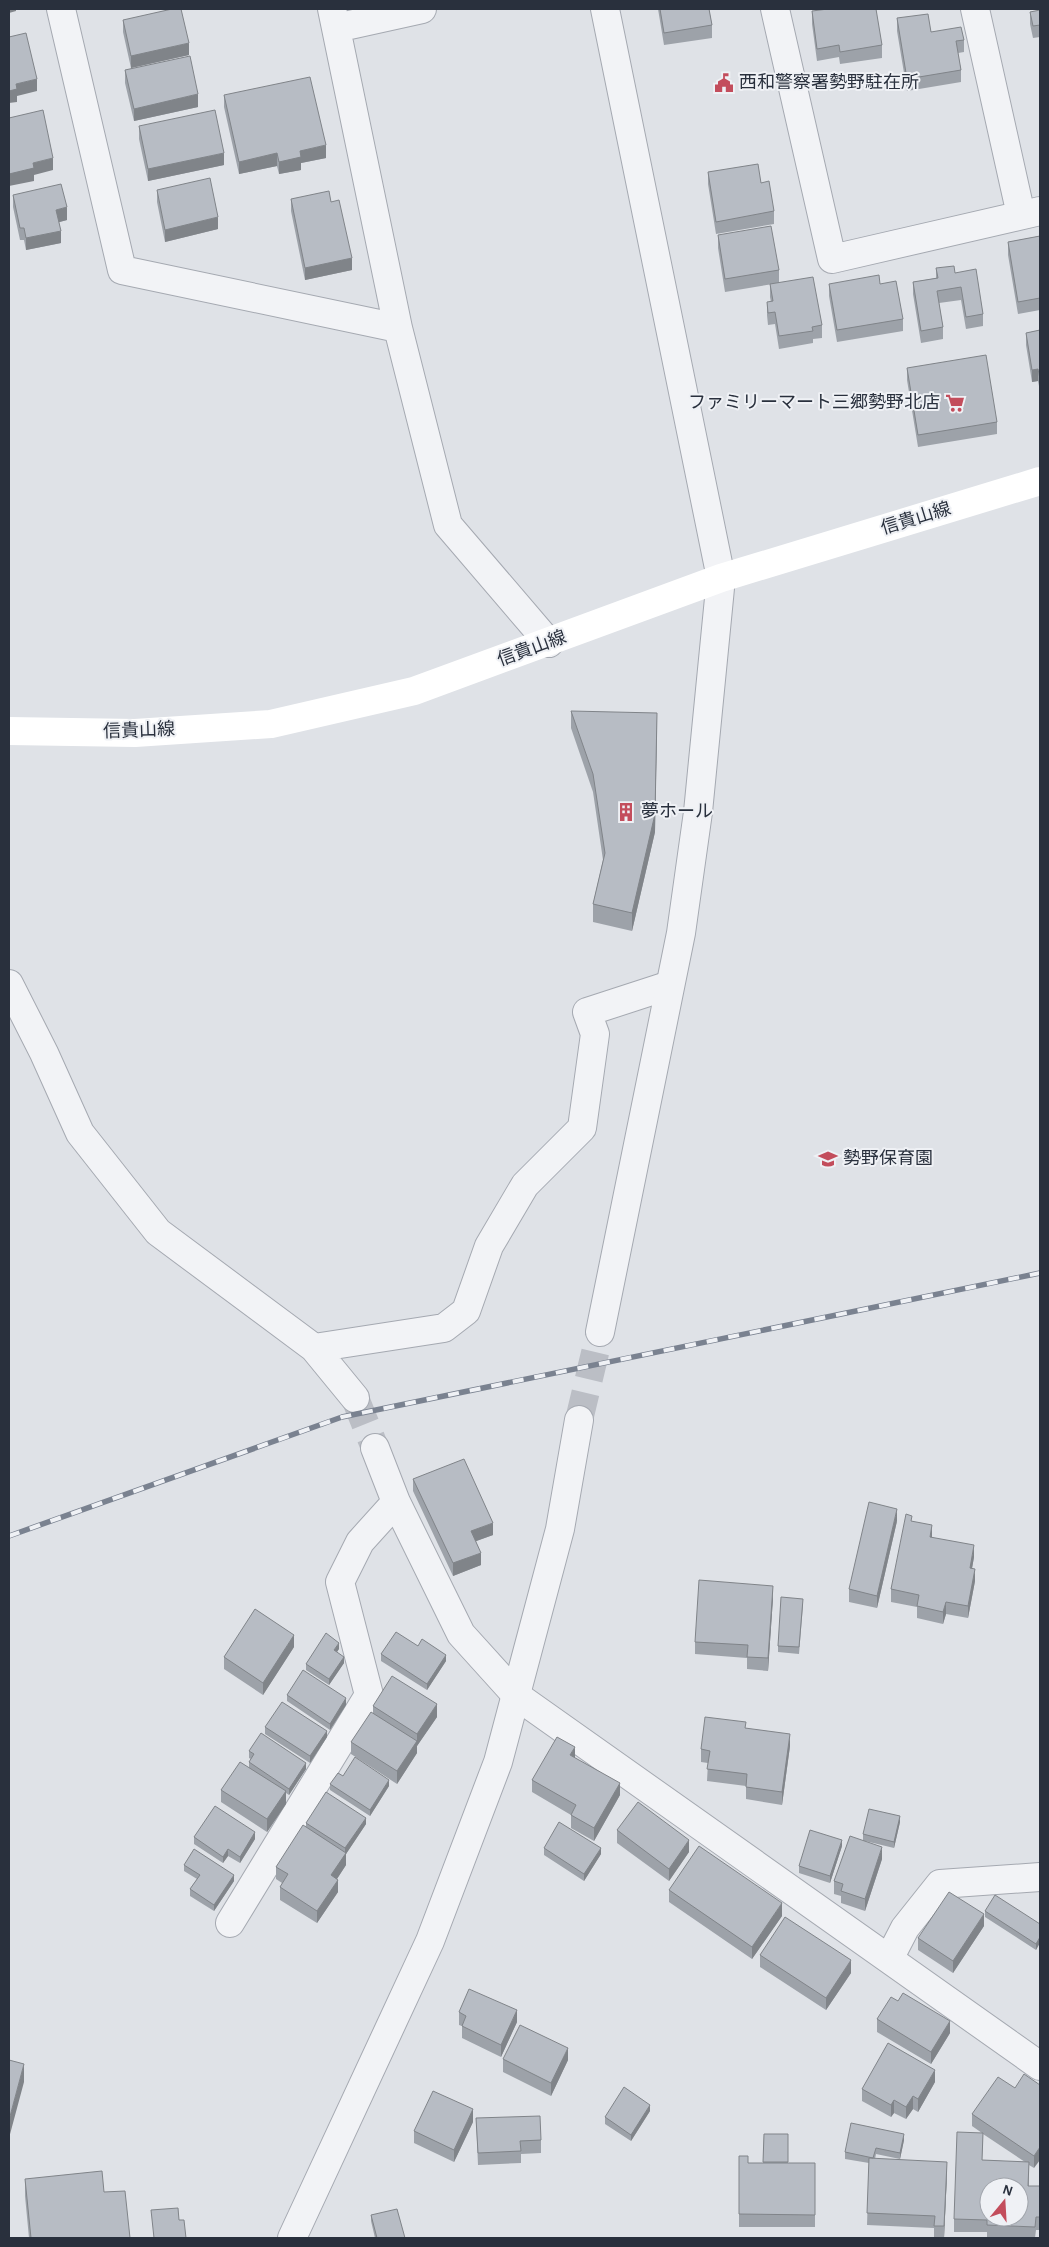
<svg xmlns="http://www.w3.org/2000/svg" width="1049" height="2247" viewBox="0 0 1049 2247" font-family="'Alegreya Sans','Noto Sans JP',sans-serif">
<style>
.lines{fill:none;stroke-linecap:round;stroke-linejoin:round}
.minor-tunnel{stroke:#bbbec5;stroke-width:28;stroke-dasharray:28 14;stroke-linecap:butt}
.tertiary-tunnel{stroke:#bbbec5;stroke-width:28;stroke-dasharray:28 14;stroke-linecap:butt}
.minor-casing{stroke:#a5a9b1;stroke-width:30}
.tertiary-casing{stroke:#a5a9b1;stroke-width:30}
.minor{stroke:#f2f3f6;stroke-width:28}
.tertiary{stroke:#f2f3f6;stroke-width:28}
.secondary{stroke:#fff;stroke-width:28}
.rail-casing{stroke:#7a8290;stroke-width:5.5}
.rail{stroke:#eff1f5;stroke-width:4;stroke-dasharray:11;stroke-linecap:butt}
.wall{fill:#9da2a9;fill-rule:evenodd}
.shaded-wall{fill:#808489}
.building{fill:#b7bcc4;stroke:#808489;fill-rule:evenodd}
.labels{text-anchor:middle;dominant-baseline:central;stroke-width:4;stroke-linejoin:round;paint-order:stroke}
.poi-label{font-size:18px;fill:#29303d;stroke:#eff1f5;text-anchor:start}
.street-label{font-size:18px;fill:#29303d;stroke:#eff1f5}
</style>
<rect width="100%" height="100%" fill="#dfe2e7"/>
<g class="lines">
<path class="minor-tunnel" d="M355,1398L375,1448"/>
<path class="tertiary-tunnel" d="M579,1420L600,1332"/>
<g class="minor-casing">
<path id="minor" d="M61,9L122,270L398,328
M332,9L398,328L448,525L549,643
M775,9L832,259L1040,211
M975,9L1021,215
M336,28L422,9
M9,984L44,1053L80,1133L158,1232L314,1348L355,1398
M314,1348L444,1328L466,1311L489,1246L525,1185L582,1128L595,1034L587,1012L670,985
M375,1448L396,1502L461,1634L517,1696L1040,2066
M230,1923L369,1695L340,1582L360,1542L396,1502
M889,1959L905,1928L940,1884L1040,1877"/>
</g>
<g class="tertiary-casing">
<path id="tertiary" d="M600,1332L681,933L698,812L721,578L605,9
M292,2238L430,1941L498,1762L560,1529L579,1420"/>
</g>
<use href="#minor" class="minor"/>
<use href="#tertiary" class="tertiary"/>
<path class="secondary" d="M9,731L135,733L271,724L414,691L721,578L1040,481"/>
<g class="rail-casing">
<path id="rail" d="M9,1536L342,1417L1040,1273"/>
</g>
<use href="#rail" class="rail"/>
</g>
<path class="wall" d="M658,9H709L712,25V38L664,45Z
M1040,10V37L1033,38L1030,24V12Z
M812,11L882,45V58L840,64L839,57L817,61L812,24Z
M897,18L931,32L964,40V52L958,53L961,70V82L907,91L897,31Z
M123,20L189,55L131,68L123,32Z
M125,70L198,107L134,121L125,83Z
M224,95L326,158L301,163V170L279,174L277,166L239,174L224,107Z
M139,126L224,165L148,181L139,139Z
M708,172L761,183L774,211V224L716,234L708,184Z
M157,190L218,229L165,242L157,202Z
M13,195L67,220L59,222L61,243L26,250L24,240H20L13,207Z
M291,199L331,202L352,270L305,280L291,211Z
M718,235L779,270V283L725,292L718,248Z
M1040,236V310L1018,314L1008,255V242Z
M936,268L955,273L983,314V326L966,329L961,300L939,303L943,327V339L921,343L913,294V282L936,278Z
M770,284L822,325V338L813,339V343L779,349L775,324L768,325L767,315V302H771L770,297Z
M829,284H880L903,319V331L837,342L829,296Z
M1040,330V391L1038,381L1032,382L1026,345V333Z
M907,368L997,422V434L918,447L907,380Z
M571,711L657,731L655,832L632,931L593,922V904L603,860L593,792L571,728Z
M413,1479L493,1535L476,1541L481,1565L453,1576L413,1491Z
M897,1521L877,1608L849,1602V1589Z
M912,1521L932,1537L974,1557L972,1568L975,1581L968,1618L946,1614L943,1624L917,1618V1607L891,1602V1589Z
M773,1598L768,1671L747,1669V1658L695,1654V1642Z
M803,1605L799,1654L778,1652V1646Z
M418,1646L446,1661L427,1690L381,1661V1654Z
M294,1647L263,1695L224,1669V1657Z
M339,1649L337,1652L344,1663L329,1685L306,1670V1664Z
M287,1695L346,1705L330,1730L287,1701Z
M373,1706L437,1717L417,1746V1753L397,1784L351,1754V1742L373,1713Z
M265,1727L327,1737L310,1763L265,1734Z
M746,1728L790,1746L782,1805L746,1799V1786L707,1781L708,1763L701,1762V1749Z
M249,1751L306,1769L289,1795L286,1793V1804L267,1832L221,1802V1790L249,1768V1762L251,1759L249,1758Z
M575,1758L620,1795L594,1841L571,1828V1815L532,1792V1780Z
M343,1776L389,1786L370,1816L330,1790V1784Z
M900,1822L894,1848L865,1841L882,1859L865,1911L841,1903V1896L834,1894V1881L863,1840V1834Z
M306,1823L366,1824L346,1854V1865L337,1879L338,1892L317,1923L280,1900V1887L282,1883L276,1879V1867L306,1828Z
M617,1830L689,1852L669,1881L617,1843Z
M194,1837L255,1839L240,1863L228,1856L223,1863L194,1844Z
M842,1846L830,1883L799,1873V1866Z
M544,1848L601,1854L584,1881L544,1855Z
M184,1865L234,1881L214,1911L190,1896V1889L197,1879L184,1871Z
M669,1890L782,1916L752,1959L669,1902Z
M985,1911L1040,1924L1036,1950L985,1917Z
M984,1926L953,1973L918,1950V1938Z
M760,1955L851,1973L826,2010L760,1967Z
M898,2001L950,2033L931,2064L877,2032V2019Z
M459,2012L517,2022L501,2057L462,2038V2026L459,2025Z
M503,2059L568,2060L551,2096L503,2072Z
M935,2082L918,2112L913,2109L906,2119L894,2113L891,2117L862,2101V2089Z
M1040,2085L1034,2168L1029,2165V2186H1040V2230H1036L1035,2238L987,2237V2232H954V2219L982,2133L972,2126V2114ZM983,2134L1025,2162L982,2160Z
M650,2111L631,2141L605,2124V2117Z
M476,2118L541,2140V2153L521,2154V2163L478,2165Z
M473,2122L454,2162L414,2143V2131Z
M764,2134H788V2163H815V2227H739V2156L748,2163H763Z
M904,2140L900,2159L876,2154L875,2159L947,2174L944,2238H934V2228L867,2225L869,2163L845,2159V2152Z
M25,2179L104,2192L130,2238H29L25,2196Z
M371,2215L405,2238H375L371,2221Z"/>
<path class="shaded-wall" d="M9,9H16V11L9,13Z
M189,43V55L131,68V56Z
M37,79V91L17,96V102L9,103V91L16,84Z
M198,94V107L134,121V109Z
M326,145V158L301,163V170L279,174V162L300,151Z
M224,153V165L148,181V169Z
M277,153V166L239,174V162Z
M53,158V170L34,175V181L9,186V174L33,163Z
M67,207V220L56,223V210Z
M218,217V229L165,242V230Z
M61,231V243L26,250V238Z
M352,258V270L305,280V268Z
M1038,369V381L1032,382V370Z
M657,713L655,832L632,931V913Z
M897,1509V1521L877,1608V1596Z
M493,1523V1535L471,1543V1531Z
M932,1525V1537H930Z
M974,1545V1557L970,1580V1568Z
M481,1553V1565L453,1576V1563Z
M975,1569V1581L968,1618V1606Z
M773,1586V1598L768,1671V1658Z
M946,1602V1614L943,1624V1612Z
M294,1635V1647L263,1695V1683Z
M339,1643V1649L334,1656V1650Z
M446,1655V1661L427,1690V1684Z
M344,1657V1663L329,1685V1679Z
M346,1698V1705L330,1730V1724Z
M437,1704V1717L417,1746V1734Z
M327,1731V1737L310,1763V1756Z
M790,1734V1746L782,1805V1792Z
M417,1741V1753L397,1784V1771Z
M575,1747V1759L570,1755Z
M306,1763V1769L289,1795V1789Z
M389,1780V1786L370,1816V1810Z
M620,1783V1795L594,1841V1828Z
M286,1791V1804L267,1832V1819Z
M900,1816V1822L894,1848V1842Z
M366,1818V1824L346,1854V1865L331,1888V1875L345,1854V1848Z
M255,1832V1839L240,1863V1857Z
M689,1840V1852L669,1881V1869Z
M842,1840V1846L830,1883V1876Z
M882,1847V1859L865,1911V1899Z
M601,1848V1854L584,1881V1874Z
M228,1849V1856L223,1863V1857Z
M234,1875V1881L214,1911V1905Z
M338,1880V1892L317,1923V1911Z
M782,1903V1916L752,1959V1947Z
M984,1914V1926L953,1973V1961Z
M1040,1937V1943L1036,1950V1944Z
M851,1960V1973L826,2010V1998Z
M517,2010V2022L501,2057V2045Z
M950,2021V2033L931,2064V2052Z
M568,2048V2060L551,2096V2083Z
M24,2064V2082L9,2138V2120Z
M935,2070V2082L918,2112V2099Z
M913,2096V2109L906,2119V2107Z
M894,2100V2113L891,2117V2105Z
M650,2105V2111L631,2141V2135Z
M473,2109V2122L454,2162V2150Z
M904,2134V2140L900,2159V2153Z
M1040,2147V2160L1034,2168V2156Z
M947,2162V2174L944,2238V2226Z"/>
<path class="building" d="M172,9H181L189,43L131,56L123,20Z
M660,9H709L712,25L664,33Z
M828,9H876L882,45L840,52L839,45L817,49L812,11Z
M1040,10V25L1033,26L1030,12Z
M928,14L931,32L961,27L964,40L956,41L961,70L907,79L897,18Z
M26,33L37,79L16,84L17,89L9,91V37Z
M190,56L198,94L134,109L125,70Z
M310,77L326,145L300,151L301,157L279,162L277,153L239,162L224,95Z
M43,110L53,158L33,163L34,168L9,174V118Z
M215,110L224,153L148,169L139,126Z
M758,164L761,183L769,181L774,211L716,222L708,172Z
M210,178L218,217L165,230L157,190Z
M61,184L67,207L56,210L61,231L26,238L24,228H20L13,195Z
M329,191L331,202L339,200L352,258L305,268L291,199Z
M771,226L779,270L725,279L718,235Z
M1040,236V298L1018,302L1008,242Z
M954,266L955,273L976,269L983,314L966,317L961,287L937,291L943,327L921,331L913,282L938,278L936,268Z
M879,275L880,284L896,281L903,319L837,330L829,284Z
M813,277L822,325L812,327L813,331L779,336L775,312L768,313L767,302L773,301L770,284Z
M1040,330V379L1038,369L1032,370L1026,333Z
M986,355L997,422L918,435L907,368Z
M571,711L657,713L655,814L632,913L593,904L605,853L593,774Z
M464,1459L493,1523L471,1531L481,1553L453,1563L413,1479Z
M869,1502L897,1509L877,1596L849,1589Z
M906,1514L912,1516L911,1521L932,1525L930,1537L974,1545L970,1568L975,1569L968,1606L946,1602L943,1612L917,1606L919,1595L891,1589Z
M699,1580L773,1586L768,1658L747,1657L748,1645L695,1642Z
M781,1597L803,1599L799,1647L778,1646Z
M255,1609L294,1635L263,1683L224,1657Z
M396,1632L418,1646L422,1639L446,1655L427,1684L381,1654Z
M326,1633L339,1643L334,1650L344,1657L329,1679L306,1664Z
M303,1670L346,1698L330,1724L287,1695Z
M392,1676L437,1704L417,1734L373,1706Z
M282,1702L327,1731L310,1756L265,1727Z
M371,1712L417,1741L397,1771L351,1742Z
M705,1717L746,1722L745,1728L790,1734L782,1792L746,1787L747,1774L707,1769L710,1751L701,1749Z
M261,1733L306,1763L289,1789L249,1762L254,1754L249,1751Z
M557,1737L575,1747L570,1755L620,1783L594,1828L571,1815L576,1805L532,1780Z
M355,1757L389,1780L370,1810L330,1784L338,1773L343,1776Z
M240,1762L286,1791L267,1819L221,1790Z
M326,1792L366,1818L345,1848L306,1823Z
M638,1802L689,1840L669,1869L617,1830Z
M215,1806L255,1832L240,1857L228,1849L223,1857L194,1837Z
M869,1809L900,1816L894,1842L863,1834Z
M559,1822L601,1848L584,1874L544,1848Z
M303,1825L346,1853L331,1875L338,1880L317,1911L280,1887L288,1874L276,1867Z
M810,1830L842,1840L830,1876L799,1866Z
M850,1836L882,1847L865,1899L841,1891L843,1884L834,1881Z
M699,1846L782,1903L752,1947L669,1890Z
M194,1849L234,1875L214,1905L190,1889L200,1875L184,1865Z
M949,1892L984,1914L953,1961L918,1938Z
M995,1895L1040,1924V1937L1036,1944L985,1911Z
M785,1917L851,1960L826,1998L760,1955Z
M469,1989L517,2010L501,2045L462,2026L466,2016L459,2012Z
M903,1993L950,2021L931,2052L877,2019L891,1997L898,2001Z
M520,2025L568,2048L551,2083L503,2059Z
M888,2043L935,2070L918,2099L913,2096L906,2107L894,2100L891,2105L862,2089Z
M9,2060L24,2064L9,2120Z
M1024,2074L1040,2085V2147L1034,2156L972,2114L998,2077L1015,2088Z
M624,2087L650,2105L631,2135L605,2117Z
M433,2091L473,2109L454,2150L414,2131Z
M540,2116L541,2140L520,2141L521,2151L478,2153L476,2118Z
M851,2123L904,2134L900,2153L876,2148L873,2158L845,2152Z
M957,2132L983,2133L982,2160L1029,2162L1028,2186H1040V2217H1036L1035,2227L987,2225V2220L954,2219ZM989,2187H1019V2217H989Z
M764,2134H788V2162H763Z
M739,2156H748V2163H815V2215L739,2214Z
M869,2158L947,2162L944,2226H934L935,2216L867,2213Z
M102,2171L104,2192L125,2191L130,2238H31L25,2179Z
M178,2208L179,2220H184L186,2238H154L151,2210Z
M397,2209L405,2238H377L371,2215Z"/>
<defs>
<g id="civic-bare" transform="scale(1.5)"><path d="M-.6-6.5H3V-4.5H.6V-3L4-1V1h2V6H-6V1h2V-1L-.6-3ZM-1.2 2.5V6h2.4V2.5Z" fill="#c34d5c" stroke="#eff1f5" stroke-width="2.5" paint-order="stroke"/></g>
<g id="supermarket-bare" transform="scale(1.5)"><path d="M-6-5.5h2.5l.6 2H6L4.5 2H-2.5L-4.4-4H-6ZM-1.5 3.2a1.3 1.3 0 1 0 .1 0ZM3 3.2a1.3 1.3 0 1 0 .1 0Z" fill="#c34d5c" stroke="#eff1f5" stroke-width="2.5" paint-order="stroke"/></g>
<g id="building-bare" transform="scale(1.5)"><path d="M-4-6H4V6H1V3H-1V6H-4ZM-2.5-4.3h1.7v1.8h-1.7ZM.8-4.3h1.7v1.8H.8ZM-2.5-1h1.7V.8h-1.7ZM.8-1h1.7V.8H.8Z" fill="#c34d5c" stroke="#eff1f5" stroke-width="2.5" paint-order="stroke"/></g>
<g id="school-bare" transform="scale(1.5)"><path d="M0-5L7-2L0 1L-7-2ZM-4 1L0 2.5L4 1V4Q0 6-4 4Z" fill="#c34d5c" stroke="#eff1f5" stroke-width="2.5" paint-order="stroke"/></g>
</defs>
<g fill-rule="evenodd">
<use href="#civic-bare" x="724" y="83"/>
<use href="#supermarket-bare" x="955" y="403"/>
<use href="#building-bare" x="626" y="812"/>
<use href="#school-bare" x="828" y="1159"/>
</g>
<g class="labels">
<g class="poi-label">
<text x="739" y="83">西和警察署勢野駐在所</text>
<text x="940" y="403" text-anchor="end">ファミリーマート三郷勢野北店</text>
<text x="641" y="812">夢ホール</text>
<text x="843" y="1159">勢野保育園</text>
</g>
<g class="street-label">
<text transform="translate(916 519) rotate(-17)">信貴山線</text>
<text transform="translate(532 649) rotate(-20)">信貴山線</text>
<text transform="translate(139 731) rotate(-2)">信貴山線</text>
</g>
</g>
<rect width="1049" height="2247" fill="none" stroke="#29303d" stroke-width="20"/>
<g transform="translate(1004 2202) rotate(18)"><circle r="24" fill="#eff1f5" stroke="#a0a4ab"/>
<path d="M0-4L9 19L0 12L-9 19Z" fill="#c34d5c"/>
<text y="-8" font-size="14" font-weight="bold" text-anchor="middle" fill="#29303d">N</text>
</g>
</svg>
